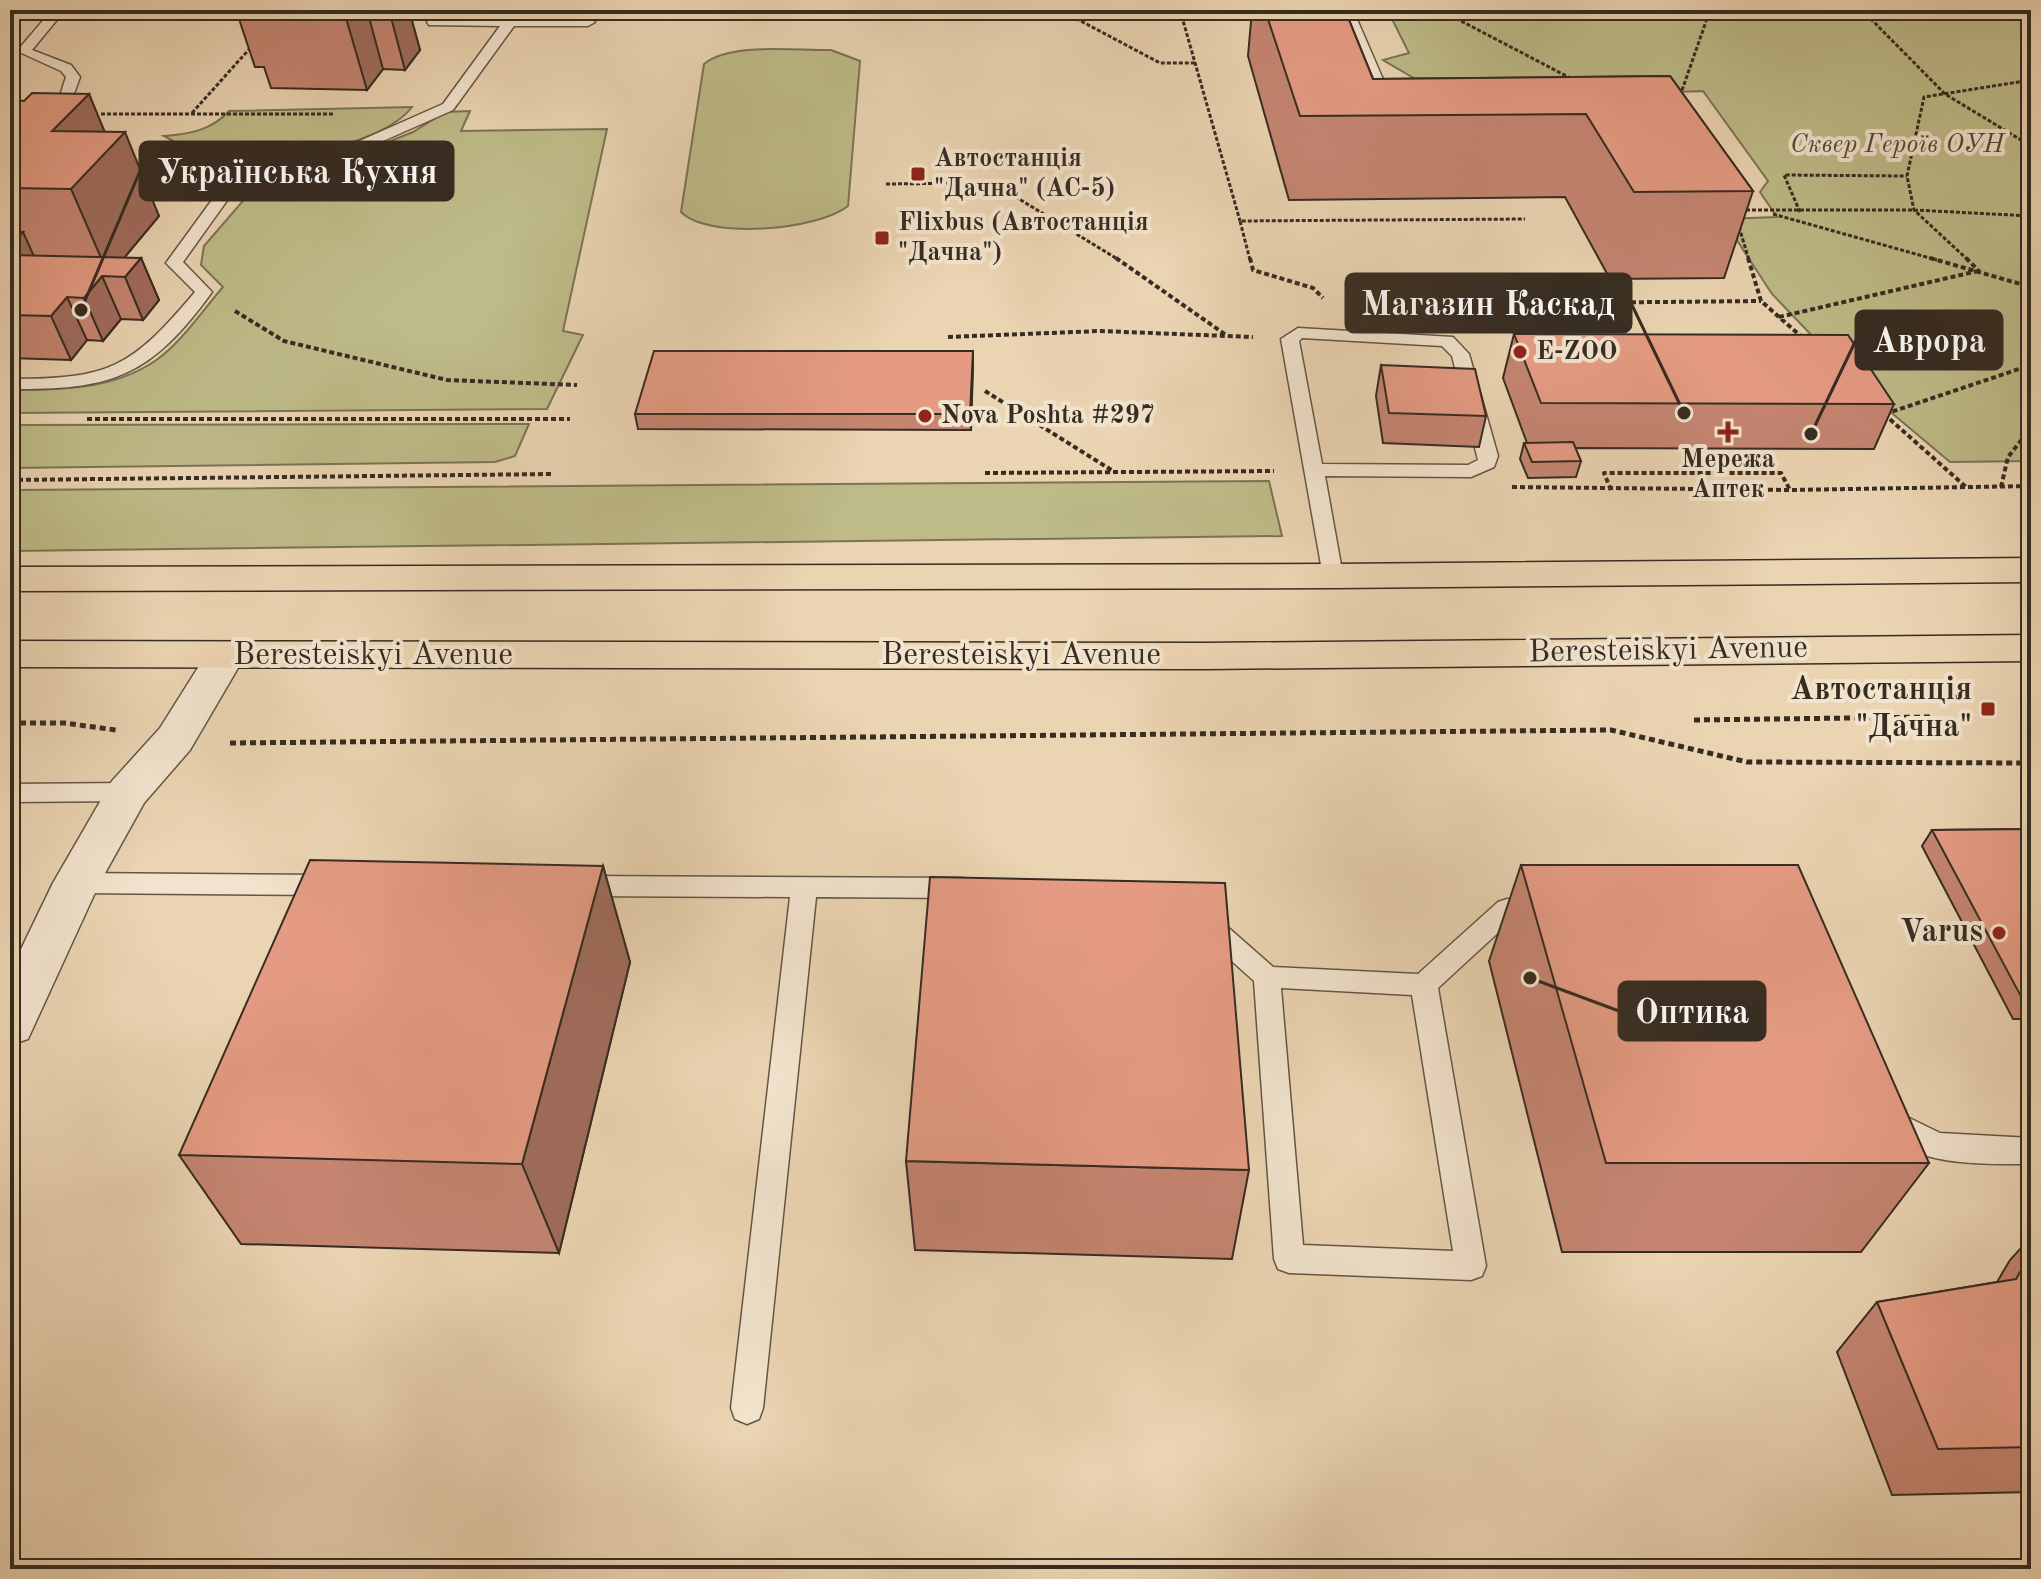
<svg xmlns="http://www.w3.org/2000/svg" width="2041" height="1579" viewBox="0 0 2041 1579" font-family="'Old Standard TT',serif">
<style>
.green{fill:#bebb88;stroke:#7a7455;stroke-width:2}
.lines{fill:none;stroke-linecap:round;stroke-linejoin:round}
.service-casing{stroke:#635646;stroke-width:3}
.minor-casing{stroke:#635646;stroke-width:3}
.trunk-casing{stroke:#362c22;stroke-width:3}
.path-far2{stroke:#362c22;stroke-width:3;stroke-dasharray:4 2;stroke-linecap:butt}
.path-far1{stroke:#362c22;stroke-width:4;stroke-dasharray:5 3;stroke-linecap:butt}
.path{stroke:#362c22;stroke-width:5;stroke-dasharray:6 4;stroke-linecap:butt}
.service{fill:#f2e3cd;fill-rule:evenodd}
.minor{fill:#f2e3cd;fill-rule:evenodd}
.trunk{fill:#ebd4b2;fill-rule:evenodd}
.wall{fill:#c58571;stroke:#362c22;stroke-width:2}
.shaded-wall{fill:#a06c5c;stroke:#362c22;stroke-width:2}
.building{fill:#e59b83;stroke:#362c22;stroke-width:2}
.poi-dot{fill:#8f2418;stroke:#f2e3cd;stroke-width:3}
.labels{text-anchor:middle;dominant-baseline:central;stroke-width:8;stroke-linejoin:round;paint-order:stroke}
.far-park-label{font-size:26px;font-style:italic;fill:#514936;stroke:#f2e3cd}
.far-poi-label{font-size:26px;font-weight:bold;fill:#362c22;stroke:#f2e3cd;text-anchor:start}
.street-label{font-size:32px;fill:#362c22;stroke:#f2e3cd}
.poi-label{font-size:32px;font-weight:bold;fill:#362c22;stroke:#f2e3cd;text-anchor:end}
.leader{fill:none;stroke:#362c22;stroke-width:3}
.callout-dot{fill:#362c22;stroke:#f2e3cd;stroke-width:3}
.callout{fill:#362c22;stroke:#362c22;stroke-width:3}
.callout-label{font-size:34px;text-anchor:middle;font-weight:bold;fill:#fff}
</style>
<rect width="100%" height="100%" fill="#ebd4b2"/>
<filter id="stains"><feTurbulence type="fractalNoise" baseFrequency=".0025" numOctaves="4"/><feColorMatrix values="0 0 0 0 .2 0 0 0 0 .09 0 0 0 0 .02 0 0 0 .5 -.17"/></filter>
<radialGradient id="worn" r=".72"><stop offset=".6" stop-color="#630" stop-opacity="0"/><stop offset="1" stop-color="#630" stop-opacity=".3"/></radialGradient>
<path class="green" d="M1354,10H2031V461L1950,462L1862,388L1772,294L1723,219L1777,217L1760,192L1768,181L1703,91L1451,100L1383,60L1409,53L1389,13Z
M831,50L860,61L848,206C818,230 709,240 681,212L704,64C731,42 797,51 831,50Z
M412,107C381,148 258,168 209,158C194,155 178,143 164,136C190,134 212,130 229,111Z
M470,111L461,131L607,129L563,331L583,335L547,409L10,413V390C60,390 112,390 155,361C181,343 202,311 223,287L201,265L204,246L254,188L368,150L413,132L445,112Z
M529,424L515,456L495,462L10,468V425Z
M1269,481L1282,536L10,551V490Z"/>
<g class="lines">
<g class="service-casing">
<path id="service" d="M52,10H65L32,50L71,65L80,77L66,116L10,142V132L55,111L66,77L61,71L17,51Z
M436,10H448L443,18H588L595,22L588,26H514L453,110L365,149L236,188L183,262L212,292C150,377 113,390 10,389V379C110,379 131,368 195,292L166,263L220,189L135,186L127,181L130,178L230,180L355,143L443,104L500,26L429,25L427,22Z
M1341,10H1353L1395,107L1393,110L1381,107Z
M1298,328L1453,337L1469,354L1498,456L1494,467L1471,477L1325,476L1343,576L1333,583L1323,576L1281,339ZM1302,338L1442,346L1452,356L1478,460L1468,465L1322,464L1299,341Z
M128,783L136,786L140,792L136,798L128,801L10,802V784Z
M76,873L330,875L339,878L343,885L339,892L330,895L76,893L67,890L63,883L67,876Z
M579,876L962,878L971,881L975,888L971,895L962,898L816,897L763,1408L759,1419L747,1424L735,1419L731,1408L790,897L579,896L570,893L566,886L570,879Z
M1507,899L1544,903L1548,910L1544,917L1513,919L1438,988L1486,1266L1482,1276L1471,1280L1289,1273L1278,1269L1274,1259L1254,981L1197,930L1193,923L1197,916L1206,913L1215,916L1273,967L1418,974L1498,902ZM1281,988L1412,995L1453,1251L1303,1245Z
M1893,1110L1940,1133L2031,1138V1164C1988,1164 1901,1168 1879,1122L1883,1113Z"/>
</g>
<g class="minor-casing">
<path id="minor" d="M225,643L239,647L245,656L190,750L144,803L99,884L28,1039L10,1045V972L53,883L112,781L160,728L211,647Z"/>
</g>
<g class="trunk-casing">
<path id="trunk" d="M2031,558V582L1333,588L10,591V567L1333,564Z
M2031,635V661L1206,669L10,667V641L1206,643Z"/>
</g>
<path class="path-far2" d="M1060,10L1160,63H1195
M1180,10L1240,221
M1440,10L1574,80
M1862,10L1945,94L2031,146
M1680,96L1710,10
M192,113L252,46
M101,114H335
M886,184L981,183L1006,191L1119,260
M1740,210H1914L2031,216
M1800,212L1784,175L1907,176
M1773,214L1937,260
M1739,227L1749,260
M1250,260L1240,221L1525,219
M1968,260L1914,210L1907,176L1924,97L2031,80"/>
<path class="path-far1" d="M1116,258L1226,335
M1250,258L1253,270L1313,288L1323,298
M1748,258L1761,301L1804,339
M1930,258L2031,287
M1966,258L1979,271
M1455,304L1761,301
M235,311L284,341L447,380L577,385
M1779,317L1978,271
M948,337L1100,331L1253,337
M985,391L1113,471
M1884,414L1966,487
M1885,414L2031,365
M87,419H570
M985,473L1274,471
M10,480L553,474
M1512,487L1790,490L2031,486
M2001,487L2008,457L2031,428
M1611,490L1604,473H1781L1790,490"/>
<path class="path" d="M1694,720L1930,717
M10,723H64L116,730
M230,743L1611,730L1747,762L2031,763"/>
<use href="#service" class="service"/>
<use href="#minor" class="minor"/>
<use href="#trunk" class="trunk"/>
</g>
<path class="wall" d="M236,10H409L420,50L405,70L383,69L367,90L271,88L264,67H255Z
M1252,10H1345L1373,79L1670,76L1753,191L1724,278L1610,279L1565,197L1289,200L1248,56Z
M89,94L104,132L159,216L124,258H141L159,300L143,320L121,319L103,341L87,340L71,360L10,358V100L24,101Z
M1514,334L1894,404L1874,449L1575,448L1581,461L1576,477L1528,478L1520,459L1524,443H1527L1503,378Z
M973,351L971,430L638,429L635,414Z
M1381,365L1486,416L1479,447L1383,443L1376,396Z
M2031,829V1019H2013L1922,846L1932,830Z
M1521,865L1929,1163L1861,1252H1562L1489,961Z
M603,866L630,962L559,1253L241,1244L179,1155Z
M906,1161L1249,1170L1232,1259L915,1250Z
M2031,1237V1492L1892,1495L1837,1352L1877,1302L1997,1282L2010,1260Z"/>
<path class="shaded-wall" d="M345,10H367L383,69L367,90L344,11Z
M389,10H409L420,50L405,70Z
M89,94L111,147L125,132L159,216L109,276L71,189L52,131Z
M23,232L42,274L10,276V245Z
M141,258L159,300L143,320L125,277Z
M102,276L121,319L103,341L84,298Z
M67,297L87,340L71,360L51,316Z
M973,351V366L971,430L970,414Z
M603,866L630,962L559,1253L522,1164Z"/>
<path class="building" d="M278,10H345L344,11Z
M1265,10H1345L1373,79L1670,76L1753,191L1634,192L1586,114L1300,116Z
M32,93L89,94L52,131L125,132L71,189L10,188V100L24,101Z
M10,232H23L10,245Z
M10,255L141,258L125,277L102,276L84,298L67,297L51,316L10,315Z
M1514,334L1848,335L1894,404L1541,403Z
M654,351H973L970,414H635Z
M1381,365L1475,369L1486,416L1389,413Z
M1573,442L1581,461L1532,462L1524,443Z
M2031,829V1003L2025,1004L1932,830Z
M310,860L603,866L522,1164L179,1155Z
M1521,865H1798L1929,1163H1606Z
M930,877L1225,883L1249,1170L906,1161Z
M2031,1253V1447L1938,1449L1877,1302L2016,1279Z"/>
<g class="poi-dot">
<rect x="910" y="166" width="16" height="16" rx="4"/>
<rect x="874" y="230" width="16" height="16" rx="4"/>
<circle cx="1520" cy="352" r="8"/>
<circle cx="925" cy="416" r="8"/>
<path d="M1724 420h8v8h8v8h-8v8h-8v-8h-8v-8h8z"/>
<rect x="1980" y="701" width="16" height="16" rx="4"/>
<circle cx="1999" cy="933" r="8"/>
</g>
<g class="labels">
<g class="far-park-label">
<text x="1897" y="145">Сквер Героїв ОУН</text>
</g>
<g class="far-poi-label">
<text x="934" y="159">Автостанція<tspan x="934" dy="30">"Дачна" (АС-5)</tspan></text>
<text x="898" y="223">Flixbus (Автостанція<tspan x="898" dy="30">"Дачна")</tspan></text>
<text x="1536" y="352">E-ZOO</text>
<text x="941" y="416">Nova Poshta #297</text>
<text x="1728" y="460" text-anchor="middle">Мережа<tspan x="1728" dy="30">Аптек</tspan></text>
</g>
<g class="street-label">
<text transform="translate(1668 651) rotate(-1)">Beresteiskyi Avenue</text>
<text x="373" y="656">Beresteiskyi Avenue</text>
<text x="1021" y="656">Beresteiskyi Avenue</text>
</g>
<g class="poi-label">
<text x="1972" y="691">Автостанція<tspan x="1972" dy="37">"Дачна"</tspan></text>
<text x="1983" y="933">Varus</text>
</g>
</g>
<path class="leader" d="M81 310L140 171M1684 413L1631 303M1811 434L1856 340M1530 978L1619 1011"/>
<g class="callout-dot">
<circle cx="81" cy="310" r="8"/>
<circle cx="1684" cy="413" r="8"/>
<circle cx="1811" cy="434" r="8"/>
<circle cx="1530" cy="978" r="8"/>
</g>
<g class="callout">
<rect x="140" y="142" width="313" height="58" rx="8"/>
<rect x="1346" y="274" width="285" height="58" rx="8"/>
<rect x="1856" y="311" width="146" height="58" rx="8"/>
<rect x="1619" y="982" width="146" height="58" rx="8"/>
</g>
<g class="callout-label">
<text x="297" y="183">Українська Кухня</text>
<text x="1488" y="315">Магазин Каскад</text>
<text x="1929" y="352">Аврора</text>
<text x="1692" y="1023">Оптика</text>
</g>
<rect width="2041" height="1579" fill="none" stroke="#ebd4b2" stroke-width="40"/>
<rect x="12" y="12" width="2017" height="1555" fill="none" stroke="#362c22" stroke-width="4"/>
<rect x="20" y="20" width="2001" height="1539" fill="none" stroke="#362c22" stroke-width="2"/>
<rect width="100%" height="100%" filter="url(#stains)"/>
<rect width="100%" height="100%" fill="url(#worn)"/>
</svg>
